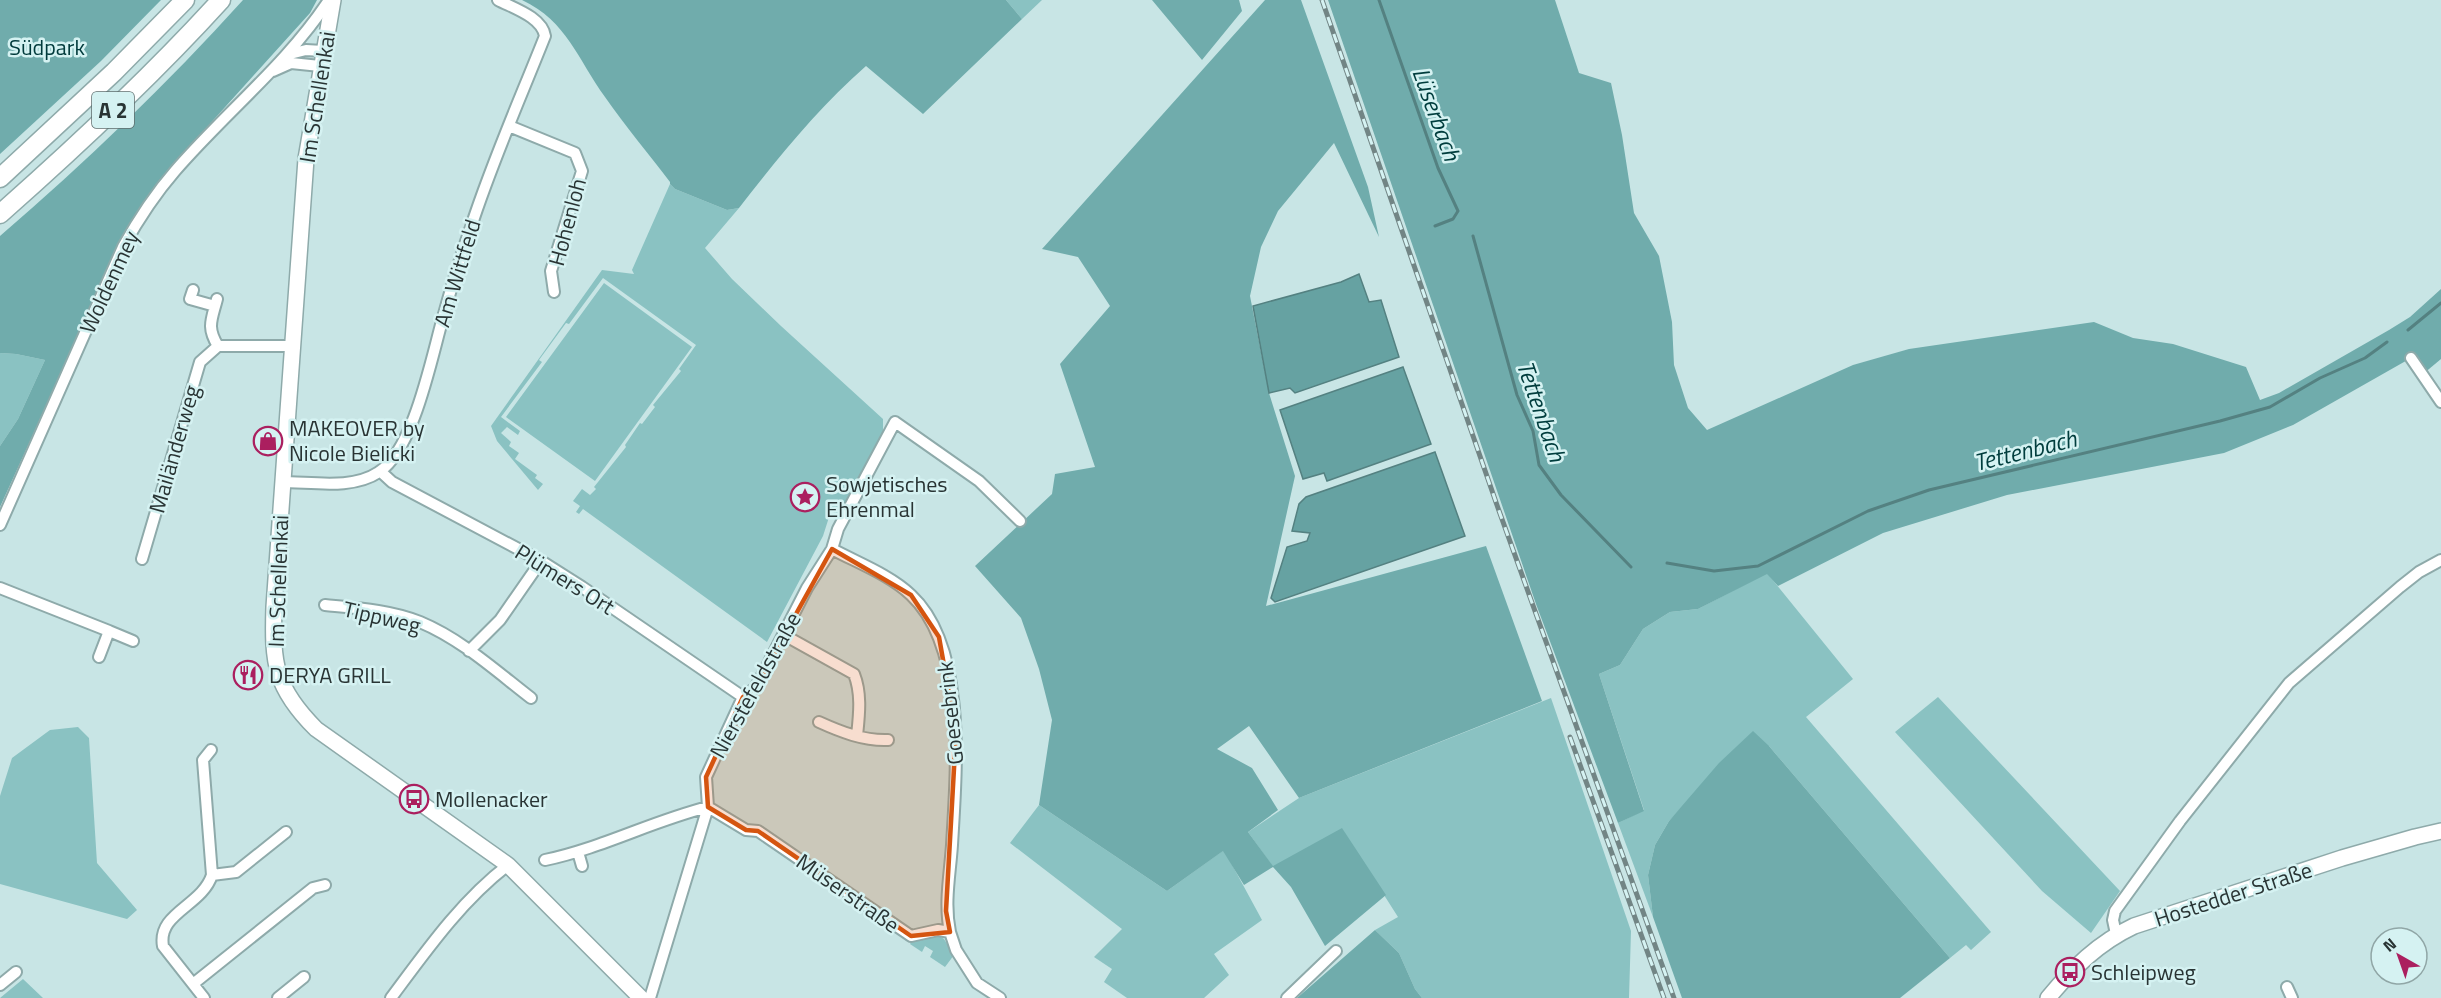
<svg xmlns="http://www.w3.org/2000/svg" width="2441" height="998" viewBox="0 0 2441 998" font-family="'Titillium Web',sans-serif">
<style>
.green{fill:#8ac2c2}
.forest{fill:#70acac}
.water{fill:#66a2a2;stroke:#548181;stroke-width:1.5}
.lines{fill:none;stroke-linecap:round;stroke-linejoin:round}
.stream{stroke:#548181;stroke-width:3}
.street-casing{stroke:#8eaaaa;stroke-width:14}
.secondary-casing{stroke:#8eaaaa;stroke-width:18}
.highway-casing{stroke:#8eaaaa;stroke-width:21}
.street{stroke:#fff;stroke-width:10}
.secondary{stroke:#fff;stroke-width:15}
.highway{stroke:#fff;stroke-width:18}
.rail-casing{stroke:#728585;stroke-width:5}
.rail{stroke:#d5f2f2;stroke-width:3;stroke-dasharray:9;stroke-linecap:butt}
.marked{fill:#d55510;fill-opacity:0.2;stroke:#d55510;stroke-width:4.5;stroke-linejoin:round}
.labels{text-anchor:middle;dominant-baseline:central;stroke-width:5;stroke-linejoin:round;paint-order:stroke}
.shield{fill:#d5f2f2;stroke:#5d6d6d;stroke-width:1.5}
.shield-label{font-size:21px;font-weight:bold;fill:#293434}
.park-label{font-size:22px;fill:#003a3b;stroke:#d5f2f2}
.street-label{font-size:22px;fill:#293434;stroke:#d5f2f2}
.poi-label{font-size:22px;fill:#293434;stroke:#d5f2f2;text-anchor:start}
.water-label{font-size:24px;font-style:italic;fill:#003d3d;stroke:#d5f2f2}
</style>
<rect width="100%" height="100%" fill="#c8e5e5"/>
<path class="green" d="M1006,0H1042L1022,19Z
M670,184L675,189L727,210L739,208L705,248L732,279L781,326L883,419V433L840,516L831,511L823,536L767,642L583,509L579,514L576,512L580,506L573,501L582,489L590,495L596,489L594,487L626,447L625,445L640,423L642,424L655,407L653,405L681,371L679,369L696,345L603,278L569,324L566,323L539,360L542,362L501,417L520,431L518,435L507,427L501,433L511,442L509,446L519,453L515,459L537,475L535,478L543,484L538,490L497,441L491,426L602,270L634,274L632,270Z
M604,283L692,347L595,481L506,417Z
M0,353L16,354L45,360L18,419L0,446Z
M1767,573L1853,679L1806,717L1991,932L1971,950L1966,945L1950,958L1769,746L1694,794L1669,821L1655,845L1648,875L1653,917L1618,823L1644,810L1599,674L1620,665L1643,629L1670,612L1698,609Z
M1938,697L2120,891L2091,933L2042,891L1895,732Z
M1551,698L1631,931L1629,998H1422L1415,989L1399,953L1375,930L1398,917L1342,829L1273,867L1248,832L1299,798Z
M78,727L89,738L97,863L137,910L127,919L0,884V796L12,758L50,730Z
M1039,805L1167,891L1224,850L1262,920L1214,954L1229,975L1204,998H1127L1104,982L1112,969L1094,957L1122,929L1010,843Z
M936,934L944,939L954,955L945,967L930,957L933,951L925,946L922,952L910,944L913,939Z
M23,979L43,998H0Z"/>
<path class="forest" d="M0,0H161L101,61L0,154Z
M243,0H317L310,13L172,166L139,218L72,363L67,360L0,507V446L18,419L45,360L16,354L0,353V236C86,162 167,84 243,0Z
M522,0H1006L1022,19L923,114L866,66C818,108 778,158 739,208L727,210L675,189L670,184V182C649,154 625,126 605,97C578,60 567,21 522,0Z
M1152,0H1239L1242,11L1202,60Z
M1265,0H1301L1368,187L1379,237L1334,143L1278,211L1261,247L1250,296L1269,393L1295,476L1266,606L1486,546L1542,701L1299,798L1249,726L1217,749L1252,768L1278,810L1248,832L1273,866L1342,828L1386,895L1325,946L1291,887L1273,867L1244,885L1223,851L1167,891L1039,805L1052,720L1039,669L1021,618L975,566L1052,494L1055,474L1095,467L1060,364L1110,306L1078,257L1042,249Z
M1328,0H1555L1579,73L1611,83L1622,135L1634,213L1659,256L1672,322L1674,365L1688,408L1707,430L1853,365L1909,349L2094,322L2133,338L2173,344L2246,367L2260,400L2279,393L2389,330L2410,317L2441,289V359L2423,374L2411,358L2293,425L2224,453L2007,495L1883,533L1778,586L1767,574L1698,609L1670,612L1643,629L1620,665L1599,674L1644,811L1618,823L1536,604Z
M1753,731L1769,746L1950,958L1900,998H1682L1653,917L1648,875L1655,845L1669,821L1719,763Z
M1375,930L1399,953L1415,989L1422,998H1297Z"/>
<path class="water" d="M1359,274L1369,302L1381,300L1399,357L1295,393L1290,388L1269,393L1253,306L1341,282Z
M1403,367L1431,444L1327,481L1324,473L1303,479L1280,410Z
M1435,452L1465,536L1275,602L1271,598L1287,547L1307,541L1310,533L1292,531L1299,504L1306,497Z"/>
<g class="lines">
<path class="stream" d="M1379,0L1438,168L1458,211L1453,219L1435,226
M1473,236L1517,395L1533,431L1539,465L1561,495L1631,567
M2408,330L2441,303
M1667,563L1714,571L1758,566L1868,511L1929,490L2220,421L2270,407L2320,378L2365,358L2387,342"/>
<g class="street-casing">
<path id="street" d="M286,55L306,50L323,51
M273,71L291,63L320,66
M509,126L575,153L582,171L551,271L554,292
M193,290L190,299L215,306
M217,299C212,319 206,327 218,346
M2411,358L2441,402
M380,471L392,482L541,561L582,587L743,697
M281,482C313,482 352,490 379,472C415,448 432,354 444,314C452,285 461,255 471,227C492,162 520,99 545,36C542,17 513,8 498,0
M0,525L123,247C138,220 155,194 175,171C225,113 287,64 329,0
M832,549C858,563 890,575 911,595C968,648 956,774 952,845C950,875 944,903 950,932
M142,559L200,362L218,346H292
M0,588L109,631
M325,605C356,608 390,610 420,622C461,639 496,671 531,698
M784,635L854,674C862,694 859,716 857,736
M469,651L500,620L541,561
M99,657L109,631L133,641
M819,722C841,732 864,741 888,740
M708,807L746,830L758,831L911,936L938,930L950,932L956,950L977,983L1000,998
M578,852L582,866
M545,860C602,848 652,821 708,807
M212,875L236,872L286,832
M2116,934L2113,920L2115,911L2180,821L2289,683L2400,587L2419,572L2441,560
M193,984L313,888L325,885
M0,985L16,972
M2287,987L2292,998
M204,998L163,946C157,913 202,906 212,875L203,760L211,750
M278,998L304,977
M391,998C426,951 461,901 508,865
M650,998L708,807L706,777L743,697L755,688L764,672L807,588L832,549L838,529L895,422L979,481L1020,521
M1287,998L1336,951"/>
</g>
<g class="secondary-casing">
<path id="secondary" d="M333,0L306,159L274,607C272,664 275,688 316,729L508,865L641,998
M2048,998C2073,968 2098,943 2134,926L2342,858L2415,837L2441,831"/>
</g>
<g class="highway-casing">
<path id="highway" d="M0,178L114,72L185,0
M0,214C77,146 152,76 221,0"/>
</g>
<use href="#street" class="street"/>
<use href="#secondary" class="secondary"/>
<use href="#highway" class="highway"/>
<g class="rail-casing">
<path id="rail" d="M1322,0L1498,508L1674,998
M1570,737L1664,998"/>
</g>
<use href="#rail" class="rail"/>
</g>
<path class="marked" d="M832,549L911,595L939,637L956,733L946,911L950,932L911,936L758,831L746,830L708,807L706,777L743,697L755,688Z"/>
<defs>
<g id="shop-ring" transform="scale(1.5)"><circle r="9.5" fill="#d5f2f2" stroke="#ab1f5f" stroke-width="1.5"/><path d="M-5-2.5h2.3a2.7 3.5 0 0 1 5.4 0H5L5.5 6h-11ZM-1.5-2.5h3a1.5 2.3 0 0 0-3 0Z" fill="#ab1f5f"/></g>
<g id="sight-ring" transform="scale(1.5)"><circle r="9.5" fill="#d5f2f2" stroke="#ab1f5f" stroke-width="1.5"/><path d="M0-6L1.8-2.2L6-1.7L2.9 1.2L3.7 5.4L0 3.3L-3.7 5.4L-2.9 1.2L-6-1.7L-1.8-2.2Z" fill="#ab1f5f"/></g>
<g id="restaurant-ring" transform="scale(1.5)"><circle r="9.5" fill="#d5f2f2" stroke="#ab1f5f" stroke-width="1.5"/><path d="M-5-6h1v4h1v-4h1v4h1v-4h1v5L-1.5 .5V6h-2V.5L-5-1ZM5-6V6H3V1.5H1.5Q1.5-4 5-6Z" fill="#ab1f5f"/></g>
<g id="bus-ring" transform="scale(1.5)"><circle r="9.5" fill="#d5f2f2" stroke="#ab1f5f" stroke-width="1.5"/><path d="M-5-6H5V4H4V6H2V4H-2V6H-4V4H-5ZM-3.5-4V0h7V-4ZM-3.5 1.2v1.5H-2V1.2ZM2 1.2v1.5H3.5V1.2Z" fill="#ab1f5f"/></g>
</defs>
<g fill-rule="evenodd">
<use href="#shop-ring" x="268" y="441"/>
<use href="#sight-ring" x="805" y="497"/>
<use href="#restaurant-ring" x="248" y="675"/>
<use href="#bus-ring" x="414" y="799"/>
<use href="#bus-ring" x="2070" y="972"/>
</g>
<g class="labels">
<rect class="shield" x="92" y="92" width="42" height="36" rx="4.5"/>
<g class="shield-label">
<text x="113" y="110">A 2</text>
</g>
<g class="park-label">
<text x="47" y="47">Südpark</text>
</g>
<g class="street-label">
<text transform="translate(317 97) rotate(-81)">Im Schellenkai</text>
<text transform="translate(567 222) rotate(-75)">Hohenloh</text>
<text transform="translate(457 273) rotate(-73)">Am Wittfeld</text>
<text transform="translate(109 282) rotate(-65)">Woldenmey</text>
<text transform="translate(174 449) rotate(-74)">Mailänderweg</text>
<text transform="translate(565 579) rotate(32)">Plümers Ort</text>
<text transform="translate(278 581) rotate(-88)">Im Schellenkai</text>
<text transform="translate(382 617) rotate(13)">Tippweg</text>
<text transform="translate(755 685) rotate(-61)">Nierstefeldstraße</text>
<text transform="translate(950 713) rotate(-96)">Goesebrink</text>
<text transform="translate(848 893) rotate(35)">Müserstraße</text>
<text transform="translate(2233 894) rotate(-18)">Hostedder Straße</text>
</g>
<g class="poi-label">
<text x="289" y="428">MAKEOVER by<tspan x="289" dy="25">Nicole Bielicki</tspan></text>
<text x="826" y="484">Sowjetisches<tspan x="826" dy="25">Ehrenmal</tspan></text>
<text x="269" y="675">DERYA GRILL</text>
<text x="435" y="799">Mollenacker</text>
<text x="2091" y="972">Schleipweg</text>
</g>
<g class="water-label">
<text transform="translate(1437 114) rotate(70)">Lüserbach</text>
<text transform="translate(1542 411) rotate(71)">Tettenbach</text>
<text transform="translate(2025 450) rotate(-14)">Tettenbach</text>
</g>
</g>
<g transform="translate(2399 956) rotate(320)"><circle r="28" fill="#d5f2f2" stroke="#90a6a6" stroke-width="1.5"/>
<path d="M0-4.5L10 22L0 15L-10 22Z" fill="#ab1f5f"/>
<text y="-9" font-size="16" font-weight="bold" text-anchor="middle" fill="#293434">N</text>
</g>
</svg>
